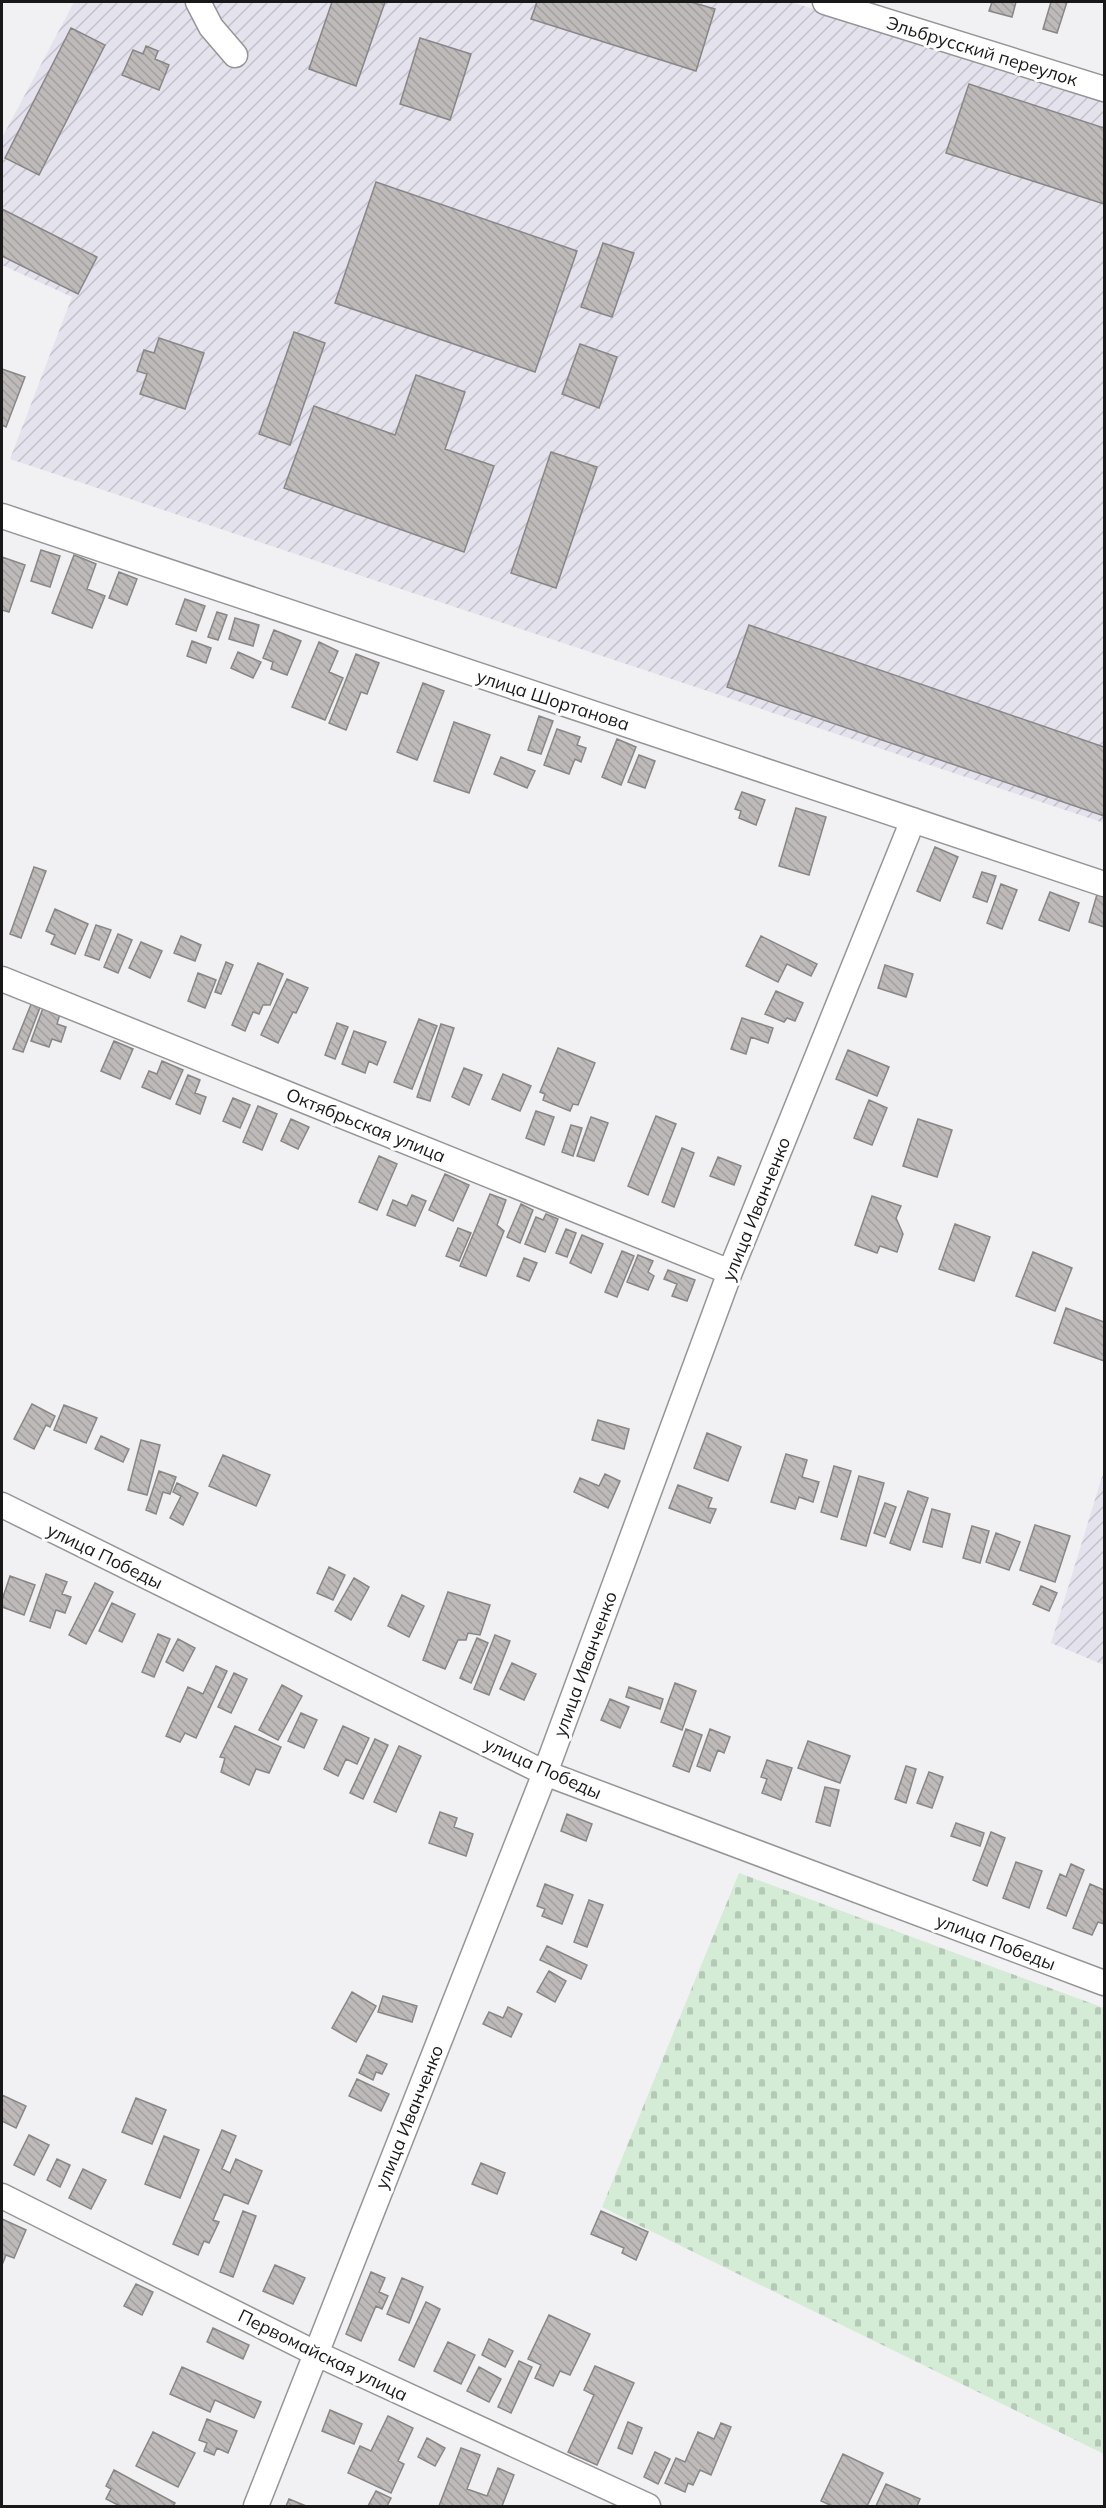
<svg xmlns="http://www.w3.org/2000/svg" width="1106" height="2508" viewBox="0 0 1106 2508" font-family="Mulish,sans-serif">
<style>
.industrial{fill:url(#industrial-furrows)}
.cemetery{fill:url(#cemetery-stones)}
.building{fill:url(#building-back-hatch);stroke:#898786;stroke-width:1.5}
.lines{fill:none;stroke-linecap:round;stroke-linejoin:round}
.minor-casing{stroke:#959598;stroke-width:27}
.minor{stroke:#fff;stroke-width:24}
.labels{text-anchor:middle;dominant-baseline:central;stroke-width:6;stroke-linejoin:round;paint-order:stroke}
.street-label{font-size:18px;fill:#181819;stroke:#fff}
</style>
<defs>
<pattern id="industrial-furrows" width="10" height="10" patternUnits="userSpaceOnUse" patternTransform="scale(1.5)"><rect width="10" height="10" fill="#e4e3ed"/><path d="M-1 1l2-2M0 10L10 0M9 11l2-2" fill="none" stroke="#c3c2cb"/></pattern>
<pattern id="cemetery-stones" width="16" height="16" patternUnits="userSpaceOnUse" patternTransform="scale(1.5)"><rect width="16" height="16" fill="#d4ebd6"/><path d="M2 7V4a2 2 0 0 1 4 0v3zM10 15v-3a2 2 0 0 1 4 0v3z" fill="#b5c9b7"/></pattern>
<pattern id="building-back-hatch" width="6" height="6" patternUnits="userSpaceOnUse" patternTransform="scale(1.5)"><rect width="6" height="6" fill="#bdbab9"/><path d="M-1 5l2 2M0 0l6 6M5-1l2 2" fill="none" stroke="#a29f9e"/></pattern>
</defs>
<rect width="100%" height="100%" fill="#f1f1f3"/>
<path class="industrial" d="M74,2H791L1104,99V823L10,459L72,297L2,265V138Z
M1104,1470V1665L1051,1643Z"/>
<path class="cemetery" d="M739,1873L1104,2008V2454L602,2207Z"/>
<path class="building" d="M332,2H385L356,86L309,69Z
M537,2H691L715,9L696,71L531,19Z
M992,2H1016L1012,17L989,11Z
M1051,2H1067L1057,33L1043,29Z
M71,28L105,45L39,175L5,158Z
M420,38L471,54L450,120L400,104Z
M146,46L158,51L155,59L169,65L159,90L122,75L133,50L143,54Z
M969,84L1104,128V204L946,153Z
M376,182L577,251L535,372L335,303Z
M2,209L97,257L78,294L2,256Z
M603,243L634,253L612,317L581,307Z
M294,332L325,343L290,445L259,434Z
M159,338L204,353L185,409L140,394L147,374L137,371L144,350L154,353Z
M580,344L617,357L599,408L562,394Z
M2,369L25,377L6,427L2,425Z
M416,375L465,392L445,449L494,466L464,552L284,488L314,406L395,435Z
M551,452L597,467L556,588L511,573Z
M41,550L60,556L50,587L31,581Z
M74,555L96,564L87,589L105,596L92,628L52,613Z
M2,557L25,565L9,612L2,610Z
M119,572L137,579L127,605L109,598Z
M185,599L205,606L196,631L176,624Z
M217,612L227,615L218,640L208,637Z
M235,618L259,625L253,646L229,639Z
M749,625L1104,747V816L727,687Z
M274,630L301,641L287,675L271,669L273,662L263,658Z
M192,641L211,648L206,663L187,656Z
M319,642L338,651L329,672L343,678L325,720L292,707Z
M238,652L261,662L253,678L231,668Z
M356,654L379,663L367,694L361,692L346,730L329,723Z
M423,683L444,691L417,760L397,752Z
M539,716L553,721L541,754L528,750Z
M454,722L490,735L469,793L434,781Z
M557,729L580,737L577,745L586,748L581,762L575,759L569,774L544,765Z
M617,739L636,747L621,785L602,777Z
M639,755L655,761L645,788L628,782Z
M501,757L535,771L527,788L494,774Z
M742,792L765,800L756,825L739,818L741,811L735,809Z
M796,808L826,817L809,875L779,866Z
M935,847L958,857L940,901L917,891Z
M34,867L46,871L21,938L10,934Z
M982,872L996,876L987,902L973,897Z
M1001,884L1017,890L1002,929L987,923Z
M1098,891L1104,893V927L1089,922Z
M1050,892L1079,903L1069,931L1039,920Z
M55,909L88,924L75,954L51,944L55,935L46,931Z
M96,925L111,930L99,960L85,955Z
M118,934L132,940L118,973L104,967Z
M181,936L201,945L195,961L174,953Z
M761,936L817,964L811,976L787,964L778,982L746,966Z
M141,942L162,951L150,978L129,968Z
M226,962L233,965L221,994L215,992Z
M258,963L283,974L270,1005H263L259,1014L253,1012L245,1031L232,1025Z
M885,965L913,974L906,997L878,988Z
M198,973L216,980L205,1008L188,1001Z
M287,979L308,988L296,1013L293,1012L278,1043L261,1035Z
M776,991L803,1003L795,1021L787,1018L784,1022L765,1014Z
M32,1002L41,1005L23,1052L13,1049Z
M43,1008L60,1014L57,1024L66,1027L61,1042L52,1039L49,1047L31,1041Z
M742,1018L773,1028L768,1043L751,1037L746,1054L731,1049Z
M419,1019L437,1026L412,1089L394,1082Z
M337,1023L348,1027L335,1059L325,1055Z
M441,1024L454,1028L430,1101L417,1097Z
M354,1031L386,1042L377,1065L369,1061L365,1073L342,1064Z
M114,1041L133,1049L120,1079L101,1071Z
M558,1048L595,1063L578,1105L573,1104L570,1111L543,1100L545,1094L540,1092Z
M848,1050L889,1067L877,1096L836,1079Z
M162,1061L183,1070L170,1099L142,1087L149,1071L157,1074Z
M464,1068L482,1075L469,1105L452,1097Z
M503,1074L531,1086L520,1111L492,1099Z
M188,1075L200,1080L195,1093L206,1097L200,1114L176,1104Z
M233,1098L250,1105L240,1128L223,1121Z
M869,1100L887,1108L872,1145L854,1138Z
M258,1106L277,1114L262,1150L243,1142Z
M536,1111L554,1117L544,1145L526,1138Z
M656,1116L676,1124L648,1195L628,1186Z
M591,1117L608,1123L594,1161L577,1156Z
M291,1119L309,1127L298,1149L281,1141Z
M918,1119L952,1130L937,1177L903,1166Z
M571,1125L582,1128L573,1156L562,1152Z
M682,1148L694,1153L674,1207L662,1202Z
M379,1156L397,1164L377,1210L359,1202Z
M718,1157L741,1166L734,1185L710,1176Z
M445,1174L469,1185L453,1221L429,1210Z
M490,1194L506,1200L497,1225L504,1231L486,1276L460,1266Z
M412,1195L426,1201L415,1226L387,1215L393,1200L407,1206Z
M872,1196L901,1206L896,1218L903,1234L897,1252L880,1246L877,1253L855,1245Z
M521,1204L533,1210L520,1243L507,1237Z
M546,1214L558,1219L545,1252L525,1244L536,1217L543,1220Z
M955,1224L990,1237L974,1281L939,1269Z
M458,1228L471,1233L459,1261L446,1256Z
M566,1229L576,1233L567,1257L556,1253Z
M582,1235L603,1244L591,1273L570,1263Z
M622,1251L634,1256L617,1297L605,1292Z
M1033,1252L1072,1268L1055,1311L1016,1296Z
M638,1255L653,1261L648,1272L654,1276L648,1290L627,1282Z
M524,1258L537,1263L529,1281L517,1276Z
M668,1270L695,1280L687,1301L672,1296L677,1284L664,1279Z
M1066,1308L1104,1322V1361L1054,1343Z
M32,1404L55,1416L50,1427L46,1425L34,1449L14,1439Z
M64,1405L97,1418L86,1443L54,1430Z
M598,1420L629,1429L624,1449L592,1440Z
M707,1433L741,1447L728,1481L694,1468Z
M101,1436L129,1449L123,1462L95,1449Z
M141,1440L160,1445L147,1495L128,1490Z
M786,1454L807,1460L802,1477L819,1482L813,1502L799,1497L795,1509L771,1502Z
M223,1455L270,1475L256,1506L209,1486Z
M834,1466L851,1471L837,1517L821,1512Z
M159,1471L176,1477L170,1494L163,1492L156,1514L146,1510Z
M605,1474L620,1481L608,1508L574,1492L580,1478L599,1486Z
M859,1476L884,1483L866,1546L841,1539Z
M177,1483L198,1493L183,1525L170,1518L181,1496L173,1492Z
M678,1485L712,1498L708,1508L716,1509L710,1523L669,1508Z
M908,1491L928,1498L910,1550L890,1543Z
M885,1503L896,1507L885,1537L874,1533Z
M932,1509L950,1514L942,1547L923,1542Z
M1035,1525L1070,1536L1055,1582L1020,1570Z
M972,1526L989,1531L980,1563L963,1558Z
M996,1533L1020,1542L1009,1570L986,1562Z
M329,1567L345,1575L333,1600L317,1593Z
M46,1574L67,1582L62,1594L71,1597L65,1613L56,1610L50,1628L30,1621Z
M10,1576L35,1585L24,1615L2,1607V1600Z
M354,1578L369,1587L351,1620L335,1611Z
M95,1583L113,1592L86,1644L69,1635Z
M1041,1586L1057,1593L1049,1611L1033,1604Z
M448,1592L490,1605L480,1635L468,1633L466,1640H458L445,1669L423,1660Z
M402,1595L424,1606L409,1637L388,1626Z
M112,1603L135,1614L122,1642L99,1631Z
M158,1634L170,1639L154,1677L142,1672Z
M495,1635L510,1641L489,1695L474,1689Z
M477,1638L488,1643L471,1683L460,1678Z
M178,1639L195,1648L183,1671L166,1662Z
M512,1663L536,1674L524,1700L500,1689Z
M216,1666L227,1671L196,1738L185,1733L180,1742L166,1736L188,1687L203,1694Z
M234,1673L247,1679L231,1713L218,1707Z
M675,1683L696,1691L682,1730L661,1722Z
M282,1685L302,1696L278,1740L259,1730Z
M629,1687L663,1699L660,1709L626,1697Z
M610,1699L629,1707L620,1728L601,1720Z
M301,1713L317,1720L304,1748L288,1741Z
M235,1726L281,1747L269,1773L256,1769L249,1785L221,1772L225,1758L220,1757Z
M343,1726L369,1738L357,1764L346,1759L338,1776L324,1769Z
M686,1729L702,1735L689,1772L673,1766Z
M710,1729L730,1737L724,1753L718,1750L710,1771L697,1766Z
M375,1739L388,1745L363,1799L350,1793Z
M808,1741L850,1756L840,1783L798,1768Z
M399,1746L421,1756L396,1812L374,1802Z
M767,1760L792,1768L781,1800L762,1793L767,1779L761,1777Z
M906,1766L916,1769L906,1803L895,1799Z
M929,1772L943,1777L932,1808L917,1803Z
M825,1787L839,1790L830,1826L816,1822Z
M440,1812L457,1818L454,1827L473,1834L466,1856L429,1843Z
M567,1814L592,1824L586,1841L561,1831Z
M956,1823L984,1833L980,1846L951,1836Z
M991,1832L1005,1838L987,1886L973,1880Z
M1016,1862L1042,1871L1029,1908L1003,1898Z
M1071,1864L1084,1870L1066,1916L1047,1908L1060,1874L1066,1877Z
M545,1884L573,1895L562,1924L542,1916L545,1909L537,1906Z
M1090,1884L1104,1890V1924L1098,1922L1092,1935L1073,1928Z
M589,1900L603,1905L587,1947L574,1942Z
M547,1946L587,1965L581,1979L540,1960Z
M549,1971L566,1981L555,2002L537,1992Z
M352,1992L376,2006L356,2042L332,2028Z
M383,1996L417,2006L412,2022L378,2012Z
M508,2007L522,2014L511,2037L483,2024L489,2012L503,2018Z
M367,2055L387,2064L382,2074L376,2072L373,2080L359,2073Z
M357,2079L389,2094L381,2111L349,2096Z
M2,2095L26,2106L16,2128L2,2121Z
M136,2098L166,2110L152,2144L122,2132Z
M222,2130L236,2136L222,2169L230,2173L236,2159L262,2171L248,2204L224,2194L213,2220L219,2222L209,2243L204,2241L198,2255L173,2244Z
M29,2135L49,2145L34,2175L14,2165Z
M164,2136L199,2150L180,2198L145,2184Z
M57,2159L70,2165L60,2187L47,2180Z
M481,2163L505,2173L497,2194L472,2184Z
M83,2169L106,2180L91,2209L69,2198Z
M243,2211L256,2216L233,2277L220,2272Z
M601,2211L648,2232L636,2260L622,2253L624,2248L591,2234Z
M2,2219L26,2230L14,2258L6,2255L2,2265Z
M275,2265L305,2278L293,2304L263,2291Z
M371,2272L385,2278L379,2292L388,2296L382,2309L376,2306L361,2341L346,2334Z
M402,2278L423,2287L409,2323L387,2314Z
M136,2284L153,2292L142,2315L124,2306Z
M426,2302L440,2309L414,2367L399,2360Z
M549,2315L590,2334L570,2375L560,2371L553,2386L535,2378L541,2365L528,2359Z
M213,2328L249,2345L243,2359L207,2342Z
M489,2339L513,2351L505,2367L482,2355Z
M448,2342L475,2355L461,2384L434,2371Z
M519,2361L532,2367L511,2413L498,2407Z
M595,2366L634,2383L597,2465L568,2452L594,2395L584,2390Z
M182,2367L261,2402L254,2418L215,2400L210,2412L170,2394Z
M479,2367L501,2379L489,2402L467,2391Z
M330,2410L362,2424L354,2444L322,2431Z
M388,2416L413,2428L398,2461L404,2464L391,2493L348,2473L360,2446L371,2451Z
M207,2419L237,2431L228,2453L217,2448L214,2455L204,2451L207,2443L199,2440Z
M628,2422L642,2428L632,2454L618,2448Z
M721,2423L731,2427L711,2475L700,2470L693,2485L688,2483L685,2492L665,2483L676,2458L685,2462L698,2432L714,2439Z
M153,2432L195,2453L178,2487L136,2466Z
M427,2438L445,2448L435,2466L418,2457Z
M461,2448L480,2455L467,2489L487,2496L498,2468L514,2475L502,2506H439Z
M655,2452L670,2459L658,2484L644,2477Z
M843,2454L883,2473L867,2506H832L821,2501Z
M114,2470L175,2503L173,2506H120L106,2499L111,2489L106,2486Z
M886,2484L920,2499L917,2506H876Z
M376,2491L391,2498L387,2506H368Z
M289,2499L306,2506H286Z"/>
<g class="lines">
<g class="minor-casing">
<path id="minor" d="M198,2L211,27L235,55
M825,2L1104,89
M2,516L1104,884
M2,979L730,1272
M2,1505L545,1773L1104,1983
M2,2196L315,2353L648,2506
M256,2506L545,1773L730,1272L913,820"/>
</g>
<use href="#minor" class="minor"/>
</g>
<g class="labels">
<g class="street-label">
<text transform="translate(982 51) rotate(17)">Эльбрусский переулок</text>
<text transform="translate(553 700) rotate(18)">улица Шортанова</text>
<text transform="translate(366 1125) rotate(22)">Октябрьская улица</text>
<text transform="translate(756 1209) rotate(-68)">улица Иванченко</text>
<text transform="translate(105 1556) rotate(26)">улица Победы</text>
<text transform="translate(585 1664) rotate(-70)">улица Иванченко</text>
<text transform="translate(543 1768) rotate(24)">улица Победы</text>
<text transform="translate(996 1942) rotate(21)">улица Победы</text>
<text transform="translate(409 2117) rotate(-68)">улица Иванченко</text>
<text transform="translate(323 2355) rotate(26)">Первомайская улица</text>
</g>
</g>
<rect width="1106" height="2508" fill="none" stroke="#181819" stroke-width="6"/>
</svg>
